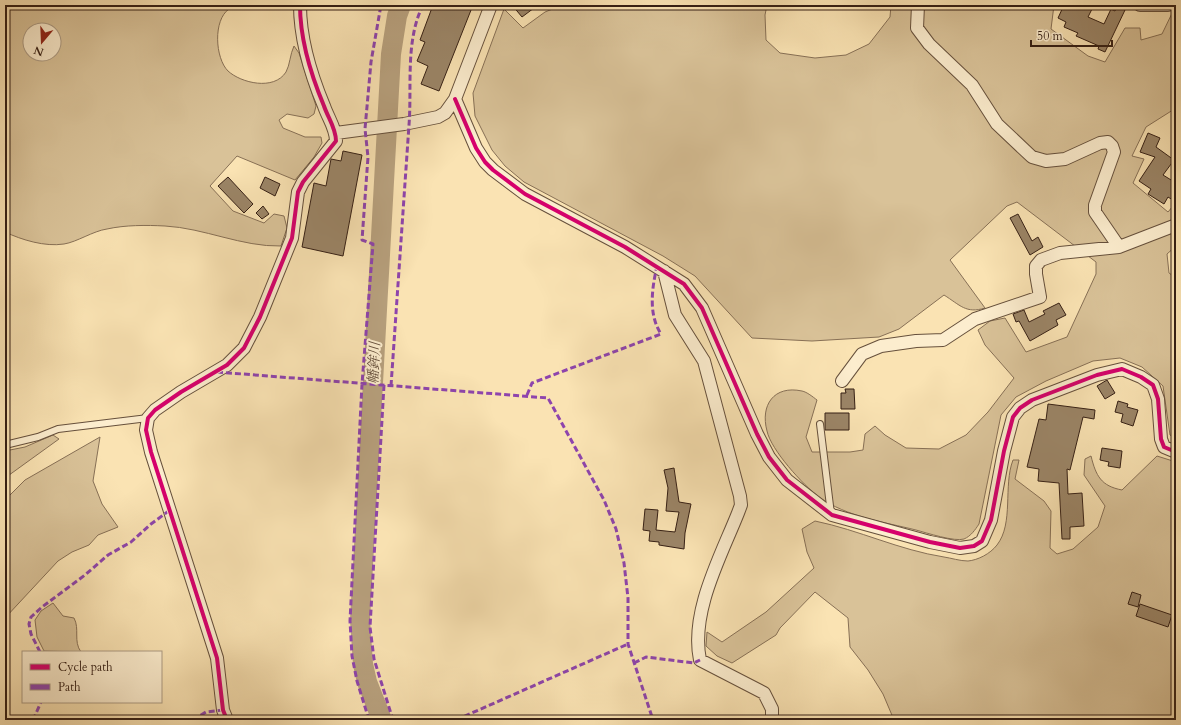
<svg xmlns="http://www.w3.org/2000/svg" width="1181" height="725" viewBox="0 0 1181 725" font-family="Cardo,'Noto Serif JP',serif">
<style>
.green{fill:#d9c298;stroke:#877056;fill-rule:evenodd}
.lines{fill:none;stroke-linecap:round;stroke-linejoin:round}
.river{stroke:#b7a07d;stroke-width:20}
.building{fill:#9b8567;stroke:#351f14}
.lane-casing{stroke:#66503c;stroke-width:8}
.street-casing{stroke:#66503c;stroke-width:14}
.lane{stroke:#fcedce;stroke-width:6}
.street{stroke:#fcedce;stroke-width:12}
.quiet{stroke:#8e44ad;stroke-width:3;stroke-dasharray:6 3;stroke-linecap:butt}
.cycleway-casing{stroke:#fcedce;stroke-width:6}
.cycleway{stroke:#d6006c;stroke-width:4}
.labels{text-anchor:middle;dominant-baseline:central;stroke-width:4;stroke-linejoin:round;paint-order:stroke}
.water-label{font-size:14px;font-style:italic;fill:#624c39;stroke:#fcedce}
</style>
<rect width="100%" height="100%" fill="#fae3b3"/>
<filter id="stains"><feTurbulence type="fractalNoise" baseFrequency=".005" numOctaves="4"/><feColorMatrix values="0 0 0 0 .2 0 0 0 0 .09 0 0 0 0 .02 0 0 0 .5 -.17"/></filter>
<radialGradient id="worn" r=".72"><stop offset=".6" stop-color="#630" stop-opacity="0"/><stop offset="1" stop-color="#630" stop-opacity=".3"/></radialGradient>
<path class="green" d="M5,5H241C238,6 232,7 229,9C213,20 215,58 228,71C241,83 274,91 286,72C290,65 290,54 294,46L299,53L316,106L314,114L308,118L287,114L279,120L283,128L305,137H321L322,143L314,157L295,180L237,156L210,186L233,211L264,223L274,214L284,216L287,228L281,246C242,247 204,228 165,226C146,225 125,225 107,229C93,231 77,242 64,244C45,247 22,240 5,232ZM30,30H54V54H30Z
M557,5H767L765,15L766,40L780,53L815,58L846,55L869,44L890,17L891,5H1054L1051,29L1088,56L1105,62L1125,28H1140L1141,40L1162,34L1176,5V108L1146,127L1132,156L1144,159L1133,183L1168,212L1173,206L1176,208V246L1167,254L1169,273L1176,278V439L1170,435L1163,386L1142,367L1120,358L1093,361L1046,381L1016,397L1001,415L979,524C975,530 971,536 964,539C955,542 927,533 916,530C884,522 847,517 819,497C803,485 771,450 767,431C760,405 774,385 802,391C807,392 813,397 817,400L806,437L812,452H850L863,450L865,434L875,426L885,435L906,448L939,449L966,435L988,412L1014,378L985,345L978,330L990,321L1005,318L1026,352L1067,337L1096,274V262L1017,202L1007,206L950,260L985,308C966,314 960,305 944,295L899,329L879,337L812,341L752,338L695,276L663,256L524,182L505,166L492,150L475,116L473,93L504,9L523,28L545,12L555,8Z
M53,435L59,439L5,478V451L25,447Z
M100,437L93,481L102,504L118,527L98,535L89,545L72,552L58,561L5,618V500L25,480Z
M1091,456C1096,476 1101,486 1122,490L1157,456L1176,462V720H894L883,694L868,670L850,647L848,618L815,592L780,628L776,635L732,663L717,656L706,646L707,632L722,642L766,612L814,568L807,552L802,529L815,521C859,530 899,550 944,557C951,558 960,561 968,561C978,560 990,554 997,545C1014,523 1003,486 1013,460H1019L1015,479L1044,501L1051,511L1050,548L1057,554L1073,549L1098,527L1105,506L1084,475L1085,459Z
M53,603L63,616L74,618C80,629 73,641 81,652L44,651L37,637L35,620L41,611Z"/>
<g class="lines">
<path class="river" d="M382,720L367,682L363,664L360,620L391,54L397,16L401,5"/>
</g>
<path class="building" d="M433,5H473L439,91L421,84L428,66L417,61L425,42L420,40Z
M512,5H538L522,17Z
M1064,5H1094L1088,17L1104,24L1111,9L1115,11L1117,7L1125,10L1105,52L1098,49L1099,46L1076,36L1078,33L1064,27L1066,22L1058,18Z
M1148,133L1160,138L1156,147L1174,160L1163,175L1176,183V202L1168,197L1164,204L1148,194L1151,189L1139,181L1155,157L1140,152Z
M343,151L362,155L343,256L302,247L314,183L326,186L331,159L341,161Z
M228,177L253,204L244,213L218,186Z
M265,177L280,184L275,196L260,188Z
M263,206L269,214L262,219L256,213Z
M1018,214L1032,241L1038,237L1043,247L1030,255L1010,218Z
M1059,303L1066,315L1056,320L1058,325L1030,341L1019,321L1016,322L1013,314L1024,310L1029,322L1045,314L1043,311Z
M1107,380L1115,393L1105,399L1097,386Z
M845,389H854L855,409H841V393H846Z
M1118,401L1128,404L1127,407L1138,410L1133,426L1121,422L1123,414L1115,412Z
M1048,404L1095,410L1094,419L1083,417L1070,470L1067,469L1068,494L1082,493L1084,526L1070,527V539H1062L1059,483L1038,481L1039,469L1027,467L1039,419L1046,420Z
M825,413H849V430H825Z
M1102,448L1122,451L1120,468L1108,466L1109,462L1100,460Z
M674,468L679,502L691,504L685,533L684,549L659,545V542L649,541L650,531L643,530L645,509L658,510L656,530L675,532L679,512L666,511L668,488L664,470Z
M1132,592L1141,595L1138,607L1128,604Z
M1140,604L1172,615L1168,627L1136,616Z"/>
<g class="lines">
<g class="lane-casing">
<path id="lane" d="M820,424L831,514
M5,445L38,437L58,429L148,418"/>
</g>
<g class="street-casing">
<path id="street" d="M918,5L917,28L929,44L972,85L997,124L1032,157L1046,161L1065,159L1100,143L1108,142L1112,146L1114,152L1095,205V212L1119,247
M1140,5H1168
M455,99L476,148L485,162L493,170L525,194L625,247L684,284L702,308L757,434L769,457L787,480L832,515L930,542L960,548L974,546L982,541L991,520L1004,451L1013,417L1020,408L1032,400L1097,375L1122,369L1141,377L1153,385L1158,399L1161,439L1164,447L1176,452
M336,133L404,124L438,117L445,113L455,99L491,5
M664,271L675,315L704,361L740,496L741,505L738,513C721,556 690,612 700,660L764,693L772,709V720
M842,381L862,354L881,346L916,341L943,340L975,319L1040,297L1036,274V266L1041,260L1060,253L1119,247L1176,225
M227,720L223,710L217,658L151,452L146,430L148,418L155,410L181,392L227,365L244,348L260,317L292,238L298,192L303,182L336,141C336,128 328,118 324,106C311,75 300,39 300,5"/>
</g>
<use href="#lane" class="lane"/>
<use href="#street" class="street"/>
<path class="quiet" d="M217,372L548,398L604,500L616,529L624,563L628,598V644L653,720
M384,385L370,627L374,659L393,720
M391,386C397,299 403,212 409,125C412,86 405,41 423,5
M527,395L532,383L661,334C648,314 652,288 657,266
M40,652L31,634L29,624L31,617L42,607L85,575L108,555L131,542L151,524L170,510
M634,663L646,657L694,663L700,660
M33,720L41,702
M193,720L206,712L223,710
M369,720L357,681L352,656L350,621L362,384L373,244L362,240L368,157L365,129L371,62L381,5
M456,720L628,644"/>
<g class="cycleway-casing">
<path id="cycleway" d="M455,99L476,148L485,162L493,170L525,194L625,247L684,284L702,308L757,434L769,457L787,480L832,515L930,542L960,548L974,546L982,541L991,520L1004,451L1013,417L1020,408L1032,400L1097,375L1122,369L1141,377L1153,385L1158,399L1161,439L1164,447L1176,452
M227,720L223,710L217,658L151,452L146,430L148,418L155,410L181,392L227,365L244,348L260,317L292,238L298,192L303,182L336,141C336,128 328,118 324,106C311,75 300,39 300,5"/>
</g>
<use href="#cycleway" class="cycleway"/>
</g>
<g class="labels">
<g class="water-label">
<text transform="translate(374 363) rotate(-87)">幡鉾川</text>
</g>
</g>
<rect width="1181" height="725" fill="none" stroke="#fae3b3" stroke-width="20"/>
<rect x="6" y="6" width="1169" height="713" fill="none" stroke="#351f14" stroke-width="2"/>
<rect x="10" y="10" width="1161" height="705" fill="none" stroke="#351f14"/>
<rect x="22" y="651" width="140" height="52" fill="#fcedce" stroke="#ac9b84"/>
<rect x="30" y="664" width="20" height="6" fill="#d6006c" stroke="#ac9b84"/>
<text x="58" y="671" font-size="12" fill="#351f14">Cycle path</text>
<rect x="30" y="684" width="20" height="6" fill="#8e44ad" stroke="#ac9b84"/>
<text x="58" y="691" font-size="12" fill="#351f14">Path</text>
<g transform="translate(42 42) rotate(199)"><circle r="19" fill="#fcedce" stroke="#ac9b84"/>
<path d="M0-3L7 15L0 10L-7 15Z" fill="#8f2418"/>
<text y="-6" font-size="11" font-weight="bold" text-anchor="middle" fill="#351f14">N</text>
</g>
<path d="M1031 40v6h81v-6" fill="none" stroke="#351f14" stroke-width="2"/>
<text x="1037" y="40" font-size="12" fill="#351f14" stroke="#fcedce" stroke-width="3" paint-order="stroke">50 m</text>
<rect width="100%" height="100%" filter="url(#stains)"/>
<rect width="100%" height="100%" fill="url(#worn)"/>
</svg>
